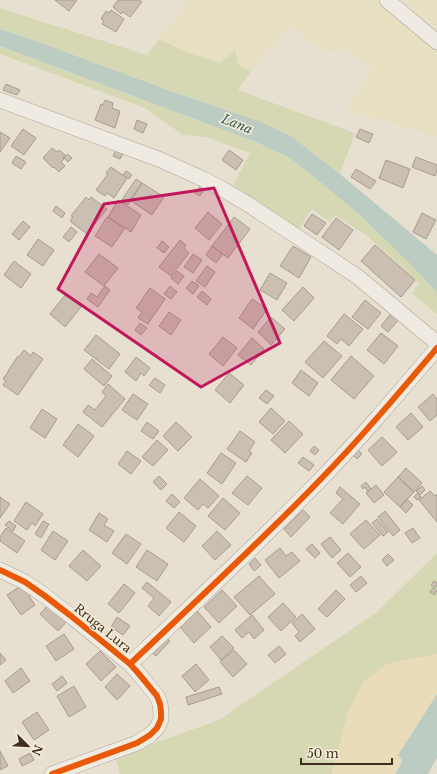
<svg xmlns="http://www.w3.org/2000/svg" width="437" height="774" viewBox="0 0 437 774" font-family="'Libre Baskerville',serif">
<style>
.farmland{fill:#e6dfc2}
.green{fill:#d6d7b3}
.sand{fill:#eadcb9}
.water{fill:#bcccc2}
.building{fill:#cbbfb2;stroke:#a89c90}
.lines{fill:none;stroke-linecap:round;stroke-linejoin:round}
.minor-casing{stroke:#ada599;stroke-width:16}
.minor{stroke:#efebe3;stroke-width:15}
.cycleway-casing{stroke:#f7eed8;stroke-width:8}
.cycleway{stroke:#e8590c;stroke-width:6}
.marked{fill:#c2185b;fill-opacity:0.2;stroke:#c2185b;stroke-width:3;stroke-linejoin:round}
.labels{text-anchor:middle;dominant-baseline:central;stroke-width:3;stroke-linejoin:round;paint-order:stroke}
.street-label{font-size:12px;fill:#3d2e20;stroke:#f7eed8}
.water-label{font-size:13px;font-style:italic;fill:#2f5d5a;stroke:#f7eed8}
</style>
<rect width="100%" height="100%" fill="#e7e0d1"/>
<path class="farmland" d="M189,0H380L437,47V137L347,110L372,68L347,49L328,52L290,26L251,71L238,66L220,63L188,53L159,39Z
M402,0H437V29Z"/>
<path class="green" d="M0,8L147,55L159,39L188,53L220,63L235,51L239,66L251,71L238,90L355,133L340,174L291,136L261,122L176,93L44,44L0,29Z
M0,46L256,142L290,158L319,181L359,214L408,262L437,292V314L412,293L419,283L367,236L335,215L330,222L312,209L299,229L233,185L250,153L206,137L183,135L145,108L0,54Z
M437,553V654L387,664L335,762L332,774H120L115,757L219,720L377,612Z"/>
<path class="sand" d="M437,654V694L398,755L401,758L402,762L395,774H332L348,711L364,681L387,664Z"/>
<path class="water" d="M0,29L44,44L176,93L261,122L291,136L340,174L437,255V292L408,262L359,214L319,181L290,158L256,142L0,46Z
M437,694V758L428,774H395L402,762L401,758L398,755Z"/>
<path class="building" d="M55,0H77L69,11Z
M118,0H139L142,2L130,17L123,12L121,14L113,7Z
M111,10L124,19L116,32L102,24L104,21L101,19L106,11L109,13Z
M6,84L20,90L17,95L3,90Z
M105,100L113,103L112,108L120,111L115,128L95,120L101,104L103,105Z
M137,120L147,124L143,133L134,129Z
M23,129L36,138L24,155L11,146Z
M360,129L373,134L369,143L356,137Z
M0,132L10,138L0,152Z
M52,148L57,152L59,150L65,155L63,158L64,159L61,162L65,166L59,172L54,167L53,168L43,158Z
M116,150L123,153L120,159L113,156Z
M229,150L243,160L236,170L222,160Z
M67,154L72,158L68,162L64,158Z
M16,156L26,162L21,169L12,163Z
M416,157L437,165V170L435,176L412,167Z
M386,160L410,169L403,188L379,178Z
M111,167L127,178L114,198L107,193L105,196L96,190L108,174L106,173Z
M356,169L376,181L370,189L351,177Z
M126,171L132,175L129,179L123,175Z
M136,179L142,183L128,205L121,201Z
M142,183L164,197L152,215L130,200Z
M201,185L205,188L200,196L195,193Z
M86,197L89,200L91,197L107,209L87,234L70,221L73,217L71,216Z
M118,200L141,215L131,232L108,217Z
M56,206L65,213L62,218L53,211Z
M208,212L222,224L209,240L195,228Z
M422,213L436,220L426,239L413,232Z
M312,214L326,223L317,235L304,226Z
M107,217L125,228L112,247L95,236Z
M234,217L250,229L228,258L212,246Z
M336,218L353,230L339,250L322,237Z
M23,221L30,227L19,240L12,234Z
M71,227L77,232L69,242L63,237Z
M38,239L54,250L43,266L27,255Z
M180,240L186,245L184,248L189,253L171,276L159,267Z
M162,241L169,247L164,253L157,248Z
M375,245L415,280L401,297L361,261Z
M212,246L223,254L216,263L206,255Z
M293,246L311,257L299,278L280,266Z
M99,254L118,268L104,286L85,272Z
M193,254L202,260L193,273L184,267Z
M14,261L31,274L21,288L4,275Z
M207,266L215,272L205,287L196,281Z
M177,271L184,276L178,284L171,278Z
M270,273L287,283L277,300L260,290Z
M192,281L199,286L193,294L186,288Z
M105,286L110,290L98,307L87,299L91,293L97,297Z
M170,286L177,292L171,299L164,294Z
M303,287L314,298L294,321L282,310Z
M150,288L165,299L148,324L138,318L142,312L136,308Z
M202,291L211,299L207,305L197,297Z
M66,294L81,307L65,327L50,314Z
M252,299L267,309L253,329L239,318Z
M365,300L381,313L368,329L352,317Z
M393,311L401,317L388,332L381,326Z
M169,312L181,320L171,335L159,326Z
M344,314L363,329L349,346L341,339L337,344L327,336Z
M271,317L285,329L271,345L258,332Z
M140,323L147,328L141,335L135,330Z
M381,333L398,346L384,364L367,350Z
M96,335L120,354L109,369L84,350Z
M223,337L237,348L223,366L209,354Z
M252,338L264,349L251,365L238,355Z
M324,341L342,356L323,378L305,362Z
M24,350L31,356L33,352L43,359L18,395L3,385L6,381L3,379L8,372V371L18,356L19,357Z
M351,356L374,376L354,399L331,380Z
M136,357L150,368L144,376L141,373L136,381L125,372Z
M92,359L112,376L104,386L84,369Z
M301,370L318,383L309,396L292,383Z
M229,373L244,385L230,403L215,390Z
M155,378L165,385L160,393L149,385Z
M108,384L125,399L102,427L83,412L88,405L95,410L106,396L102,392Z
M266,390L274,396L267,404L259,398Z
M133,394L148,404L137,420L122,410Z
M433,394L437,399V415L430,421L418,407Z
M271,408L285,421L273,434L259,422Z
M42,409L57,419L45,438L30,428Z
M411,413L423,427L408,440L396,427Z
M289,421L303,434L285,453L271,440Z
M147,422L159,431L153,439L141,431Z
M176,422L192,437L178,451L163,436Z
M78,424L94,436L78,457L63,445Z
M240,431L255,442L249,451L252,453L246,462L227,449Z
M382,437L397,452L382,466L368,450Z
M157,440L168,450L153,466L142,457Z
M314,446L319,450L315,455L310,451Z
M358,450L362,454L357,459L353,455Z
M127,451L141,461L131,474L118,464Z
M221,453L236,463L222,484L207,473Z
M303,457L314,465L309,471L298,463Z
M406,468L422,483L414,492L398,477Z
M159,476L167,484L161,490L153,482Z
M247,476L262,488L248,505L232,493Z
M398,477L414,492L400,507L384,492Z
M200,479L219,496L208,508L203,504L198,510L184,498Z
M366,482L371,489L368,492L365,487L363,489L361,486Z
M376,485L384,495L374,503L366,493Z
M422,486L425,490L420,495L416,491Z
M340,487L360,504L343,524L330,513L343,499L336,493Z
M430,491L435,496L437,494V522L419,500Z
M418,493L421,497L417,500L414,497Z
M172,494L180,502L174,508L166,501Z
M0,497L10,504L0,518Z
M223,498L240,513L225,530L208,516Z
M407,499L413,505L406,513L400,507Z
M26,502L43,514L35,526L32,523L27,530L14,521Z
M303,510L310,517L291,537L284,529Z
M385,511L400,530L393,536L378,517Z
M179,512L196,526L184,542L166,528Z
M99,513L108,519L104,525L114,531L107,542L89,530Z
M377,519L388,532L383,536L372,523Z
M366,520L380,535L364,549L350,534Z
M9,521L16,526L13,531L5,525Z
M43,521L49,524L41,538L35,534Z
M6,528L25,541L17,553L0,541V537Z
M413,528L420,538L412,543L405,533Z
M53,531L68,541L55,560L41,550Z
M217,531L231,545L215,560L202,546Z
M126,534L141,544L127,564L112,553Z
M330,537L341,550L332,558L321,544Z
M312,544L320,553L315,558L306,549Z
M280,548L286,556L292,552L300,561L279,578L265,560Z
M83,550L101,566L87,581L69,566Z
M147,550L168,564L157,581L136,567Z
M348,553L361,567L350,577L337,563Z
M388,554L394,560L387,566L382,560Z
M255,558L261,565L254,571L249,564Z
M259,576L275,594L250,615L234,597Z
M361,576L367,583L356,592L350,585Z
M434,581L437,583V586L435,588L431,585Z
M147,582L171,602L159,616L148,606L154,598L142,588Z
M25,583L32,594L29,596L35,605L21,615L7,595Z
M124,584L135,593L119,613L108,604Z
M433,588L437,591L434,595L430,592Z
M222,590L237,606L219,623L204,607Z
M336,590L345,599L327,617L318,609Z
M51,602L69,619L58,631L40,614Z
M283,603L296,617L281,631L268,617Z
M197,611L211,627L194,643L180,627Z
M302,614L315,629L300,642L295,636L299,632L292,623Z
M252,615L264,630L254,639L249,632L242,638L235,630Z
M117,617L130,626L123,635L111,627Z
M64,634L74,649L56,661L46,646Z
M164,636L170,641L156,656L150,651Z
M222,636L234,648L221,660L210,647Z
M279,646L286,654L275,663L268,655Z
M234,650L247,664L233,677L220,662Z
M100,651L116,667L101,681L86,664Z
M0,653L6,660L0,665Z
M196,664L209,680L195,692L182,676Z
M21,668L30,681L13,693L5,681Z
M117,674L130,686L117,700L105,687Z
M62,676L67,683L57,691L52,684Z
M74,686L86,707L69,717L57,696Z
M219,687L222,694L188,705L186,697Z
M37,712L49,730L34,740L22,722Z
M0,751L8,766L0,770Z
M30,753L34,760L22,766L19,759Z"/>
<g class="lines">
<g class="minor-casing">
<path id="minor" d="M387,0L437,42
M0,100L161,160L203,179L222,189L246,203L358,277L437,343
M0,570L25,582L45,596L71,616L130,664L139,674L157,696L160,704L161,712V719L157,728L150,735L137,743L52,774
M130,664C193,604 257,545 318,482C360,439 398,394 437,348"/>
</g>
<use href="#minor" class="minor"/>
<g class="cycleway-casing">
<path id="cycleway" d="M0,570L25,582L45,596L71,616L130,664L139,674L157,696L160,704L161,712V719L157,728L150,735L137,743L52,774
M130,664C193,604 257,545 318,482C360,439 398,394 437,348"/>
</g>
<use href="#cycleway" class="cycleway"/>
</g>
<path class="marked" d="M214,188L280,343L201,387L58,289L104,204Z"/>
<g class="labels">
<g class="street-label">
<text transform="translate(103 628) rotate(39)">Rruga Lura</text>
</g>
<g class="water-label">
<text transform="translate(237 124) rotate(22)">Lana</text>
</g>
</g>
<g transform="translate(28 746) rotate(114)" stroke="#f7eed8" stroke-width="3" paint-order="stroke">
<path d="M0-3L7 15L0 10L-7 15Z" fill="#3d2e20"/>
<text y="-6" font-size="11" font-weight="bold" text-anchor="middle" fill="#3d2e20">N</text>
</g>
<path d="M301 758v6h91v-6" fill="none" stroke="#3d2e20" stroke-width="2"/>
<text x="307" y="758" font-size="12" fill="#3d2e20" stroke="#f7eed8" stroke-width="3" paint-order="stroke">50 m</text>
</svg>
